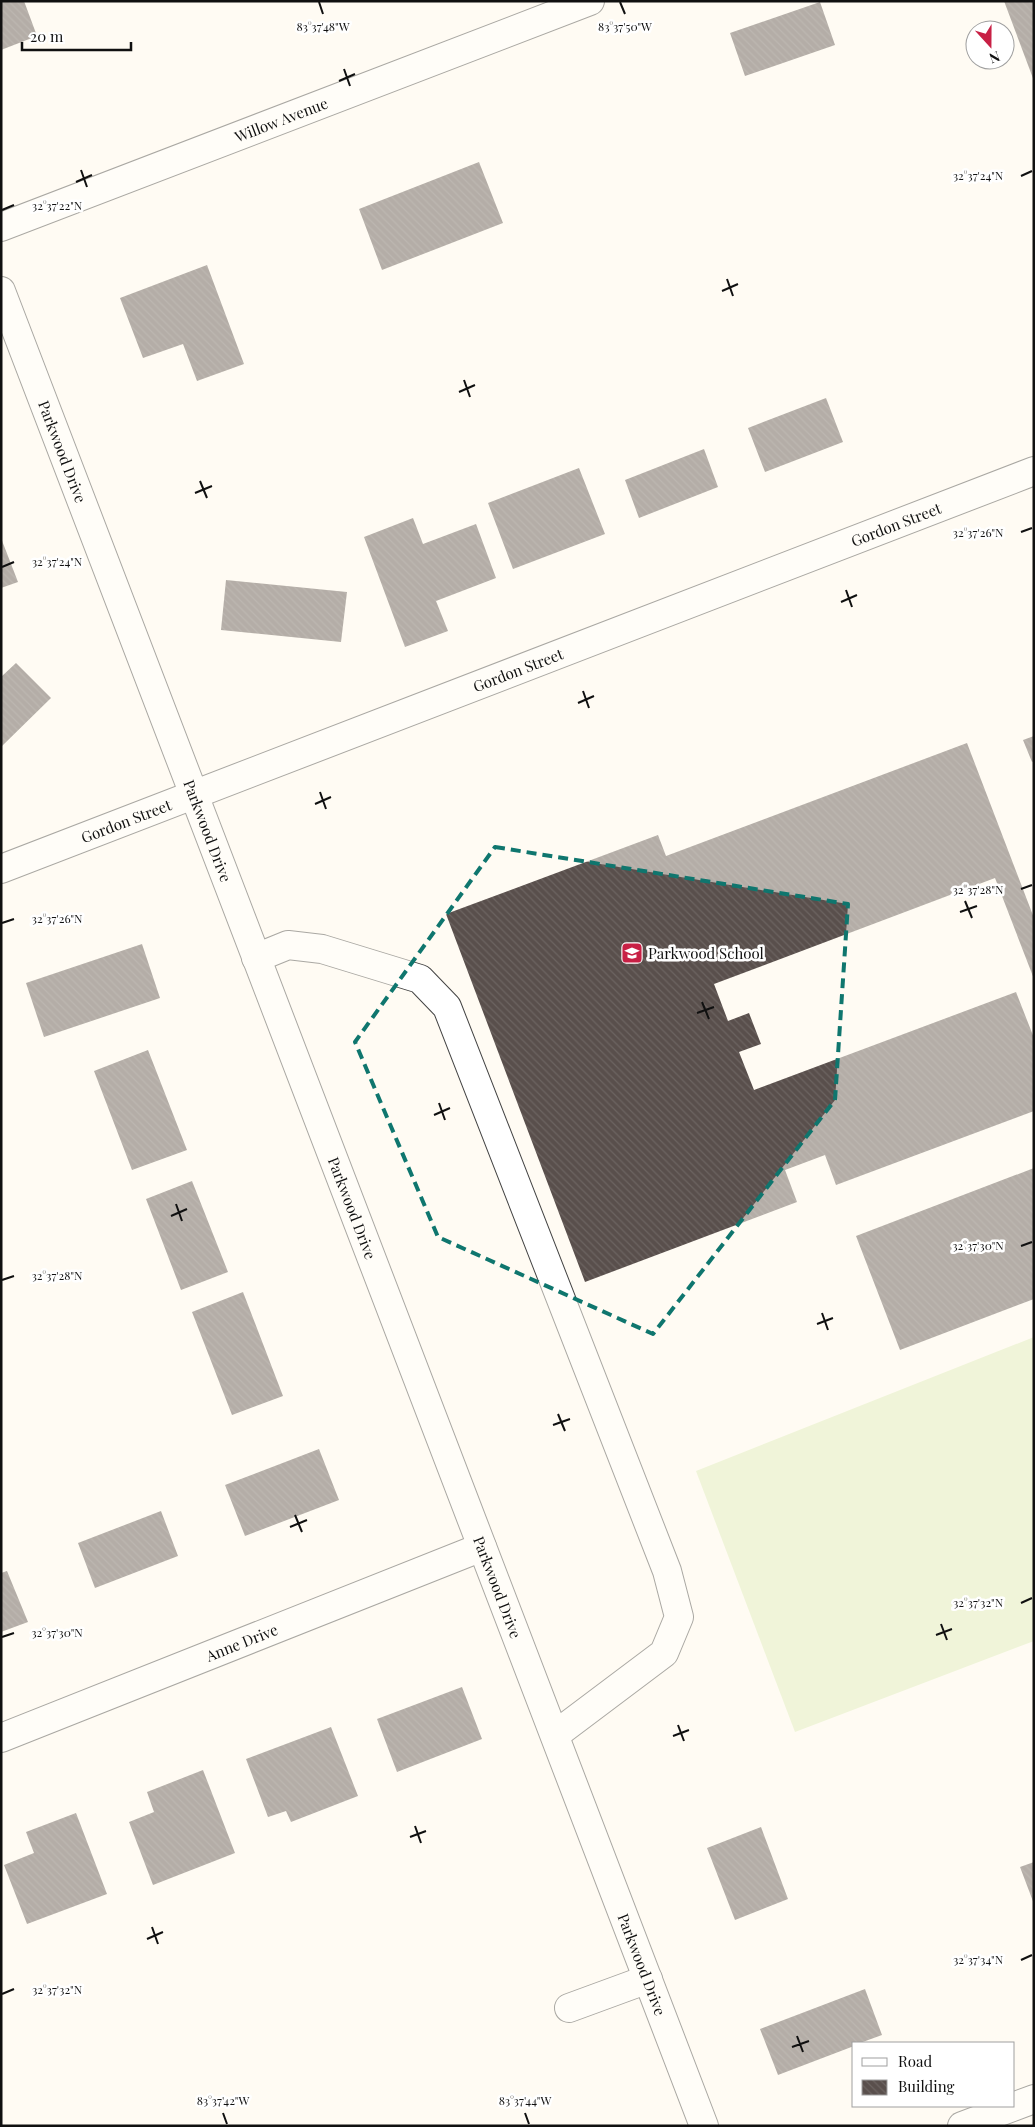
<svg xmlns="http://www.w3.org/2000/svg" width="1035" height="2127" viewBox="0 0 1035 2127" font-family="'Playfair Display',serif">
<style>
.grass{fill:#ddecba}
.building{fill:url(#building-back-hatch)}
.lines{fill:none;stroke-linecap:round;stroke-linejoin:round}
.minor-casing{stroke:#434343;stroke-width:30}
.minor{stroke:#fff;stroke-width:28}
.marked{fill:none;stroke:#0f766e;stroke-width:4;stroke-dasharray:10 6;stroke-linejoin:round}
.ticks{fill:none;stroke:#101010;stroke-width:2}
.labels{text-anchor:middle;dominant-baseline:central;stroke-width:5;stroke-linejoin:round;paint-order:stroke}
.street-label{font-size:15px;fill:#101010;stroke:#fff}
.poi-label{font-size:15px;fill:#101010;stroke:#fff;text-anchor:start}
.ticks-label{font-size:12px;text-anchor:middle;fill:#101010;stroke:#fff;stroke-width:5;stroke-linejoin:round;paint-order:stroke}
</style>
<defs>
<pattern id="building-back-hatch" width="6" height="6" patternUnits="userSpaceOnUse" patternTransform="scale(1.25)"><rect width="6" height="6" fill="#594f4c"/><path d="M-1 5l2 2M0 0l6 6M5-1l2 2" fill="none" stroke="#6c6461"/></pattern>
</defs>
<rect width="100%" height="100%" fill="#fffbf3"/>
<path class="grass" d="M1034,1337V1641L795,1732L696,1471Z"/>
<path class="building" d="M1,1H24L37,36L1,50Z
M1004,1H1034V81Z
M820,2L835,45L745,76L730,33Z
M479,162L503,223L382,270L359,209Z
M207,265L244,364L197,381L183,344L143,358L120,298Z
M826,398L843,442L765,472L748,428Z
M704,449L718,487L639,518L625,480Z
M579,468L605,534L513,569L488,503Z
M413,518L423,544L476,524L496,578L436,601L448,631L405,647L364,537Z
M1,538L18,582L1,588Z
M226,580L347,592L341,642L221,630Z
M16,663L51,698L1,747V677Z
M1034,736V761L1032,762L1023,740Z
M967,743L1034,918V979L995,878L714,984L728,1021L749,1013L761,1044L739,1052L754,1090L1016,992L1034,1038V1111L836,1185L825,1155L785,1170L797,1202L585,1282L446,914L658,835L666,856Z
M142,944L160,998L44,1037L26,983Z
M148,1050L187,1150L132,1170L94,1071Z
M1034,1168V1299L900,1350L856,1236Z
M192,1181L228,1272L181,1290L146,1199Z
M243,1292L283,1396L232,1415L192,1312Z
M319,1449L339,1500L245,1536L225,1485Z
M161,1511L178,1556L95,1588L78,1543Z
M7,1571L28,1622L1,1632V1573Z
M462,1687L482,1739L397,1772L377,1719Z
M331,1727L358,1796L291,1822L286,1811L268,1817L246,1759Z
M203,1770L235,1853L153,1885L129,1822L154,1812L147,1792Z
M76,1813L107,1894L27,1924L4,1865L34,1853L26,1832Z
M761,1827L788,1899L735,1920L707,1848Z
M1034,1862V1904L1020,1867Z
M865,1989L882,2035L860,2043H854V2046L778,2075L760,2029Z"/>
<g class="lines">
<g class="minor-casing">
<g id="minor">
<path id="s1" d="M1,227L590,1"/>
<path id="s2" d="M1,291L704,2126"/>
<path id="s3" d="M1,869L1034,471"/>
<path d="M256,958L288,945L322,949L420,979L447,1007L667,1571L679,1617L664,1653L555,1735"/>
<path id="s4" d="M1,1738L482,1547"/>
<path d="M569,2008L648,1979"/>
<path d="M962,2126L1034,2099"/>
</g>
</g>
<use href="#minor" class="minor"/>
</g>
<path d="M0 0H1035V2127H0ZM495,847L848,904L835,1100L653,1334L438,1237L355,1042Z" fill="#fffbf3" fill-opacity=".55" fill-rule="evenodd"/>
<path class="marked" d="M495,847L848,904L835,1100L653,1334L438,1237L355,1042Z"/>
<path class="ticks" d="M319,2L323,14M620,2L625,14M344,69L350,86M339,81L355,74M81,170L87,187M1021,176L1032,171M76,182L92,175M2,210L14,205M727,279L733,296M722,291L738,284M464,380L470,397M459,392L475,385M200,481L207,498M195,493L212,486M1021,532L1032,528M2,567L14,562M846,590L852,607M841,602L857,595M583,691L589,708M578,703L594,696M320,792L326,809M315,804L331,797M1021,889L1032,885M965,901L972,918M960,912L977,906M2,923L14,919M702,1002L709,1019M697,1013L714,1007M439,1103L445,1120M434,1115L450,1108M176,1204L182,1221M171,1216L187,1209M1021,1246L1032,1242M2,1280L14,1276M822,1313L828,1330M817,1324L833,1318M558,1414L565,1431M553,1425L570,1419M295,1515L302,1532M290,1527L307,1520M1021,1603L1032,1598M941,1624L947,1640M936,1635L952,1629M2,1637L14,1633M678,1725L684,1741M673,1736L689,1730M415,1826L421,1843M410,1837L426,1831M152,1927L158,1944M147,1939L163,1932M1021,1960L1032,1955M2,1994L14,1989M797,2036L803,2052M792,2047L809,2041M223,2113L227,2124M525,2113L529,2124"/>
<defs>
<g id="school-square" transform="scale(1.125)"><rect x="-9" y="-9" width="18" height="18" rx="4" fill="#c82045" stroke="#fff"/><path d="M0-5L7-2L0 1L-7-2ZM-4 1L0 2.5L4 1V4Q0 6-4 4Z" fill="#fff"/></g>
</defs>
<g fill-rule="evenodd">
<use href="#school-square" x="632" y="953"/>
</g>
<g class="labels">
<g class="street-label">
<text stroke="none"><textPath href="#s1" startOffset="300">Willow Avenue</textPath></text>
<text stroke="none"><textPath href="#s2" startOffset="172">Parkwood Drive</textPath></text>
<text stroke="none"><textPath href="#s3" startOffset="959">Gordon Street</textPath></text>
<text stroke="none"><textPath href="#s3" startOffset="554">Gordon Street</textPath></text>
<text stroke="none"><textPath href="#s3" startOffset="134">Gordon Street</textPath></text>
<text stroke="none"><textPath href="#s2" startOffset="578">Parkwood Drive</textPath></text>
<text stroke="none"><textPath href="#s2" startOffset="982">Parkwood Drive</textPath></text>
<text stroke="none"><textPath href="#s2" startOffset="1388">Parkwood Drive</textPath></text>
<text stroke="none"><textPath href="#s4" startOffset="259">Anne Drive</textPath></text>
<text stroke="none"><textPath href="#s2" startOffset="1792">Parkwood Drive</textPath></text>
</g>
<g class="poi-label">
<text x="648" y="953">Parkwood School</text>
</g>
</g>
<g class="ticks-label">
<text x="323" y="31">83°37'48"W</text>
<text x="625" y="31">83°37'50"W</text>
<text x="978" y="180">32°37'24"N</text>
<text x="57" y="210">32°37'22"N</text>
<text x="978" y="537">32°37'26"N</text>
<text x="57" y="566">32°37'24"N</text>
<text x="978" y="894">32°37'28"N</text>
<text x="57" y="923">32°37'26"N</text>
<text x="978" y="1250">32°37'30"N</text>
<text x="57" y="1280">32°37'28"N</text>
<text x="978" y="1607">32°37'32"N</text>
<text x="57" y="1637">32°37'30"N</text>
<text x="978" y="1964">32°37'34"N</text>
<text x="57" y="1994">32°37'32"N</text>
<text x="223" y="2105">83°37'42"W</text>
<text x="525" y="2105">83°37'44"W</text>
</g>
<rect width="1035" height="2127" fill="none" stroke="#101010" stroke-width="5"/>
<rect x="852" y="2042" width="162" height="65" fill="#ffffff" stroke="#9f9f9f"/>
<rect x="862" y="2058" width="25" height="8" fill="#ffffff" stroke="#9f9f9f"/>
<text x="898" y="2067" font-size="15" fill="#101010">Road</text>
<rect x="862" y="2080" width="25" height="15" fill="url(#building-back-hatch)" stroke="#9f9f9f"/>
<text x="898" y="2092" font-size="15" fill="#101010">Building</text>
<g transform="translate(990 45) rotate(159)"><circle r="24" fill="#ffffff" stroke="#9f9f9f"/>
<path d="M0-4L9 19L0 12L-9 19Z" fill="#c82045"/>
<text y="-8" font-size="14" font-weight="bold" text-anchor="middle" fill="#101010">N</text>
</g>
<path d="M22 42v8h109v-8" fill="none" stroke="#101010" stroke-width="2.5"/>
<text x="30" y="42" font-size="15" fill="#101010" stroke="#ffffff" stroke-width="4" paint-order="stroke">20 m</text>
</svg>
